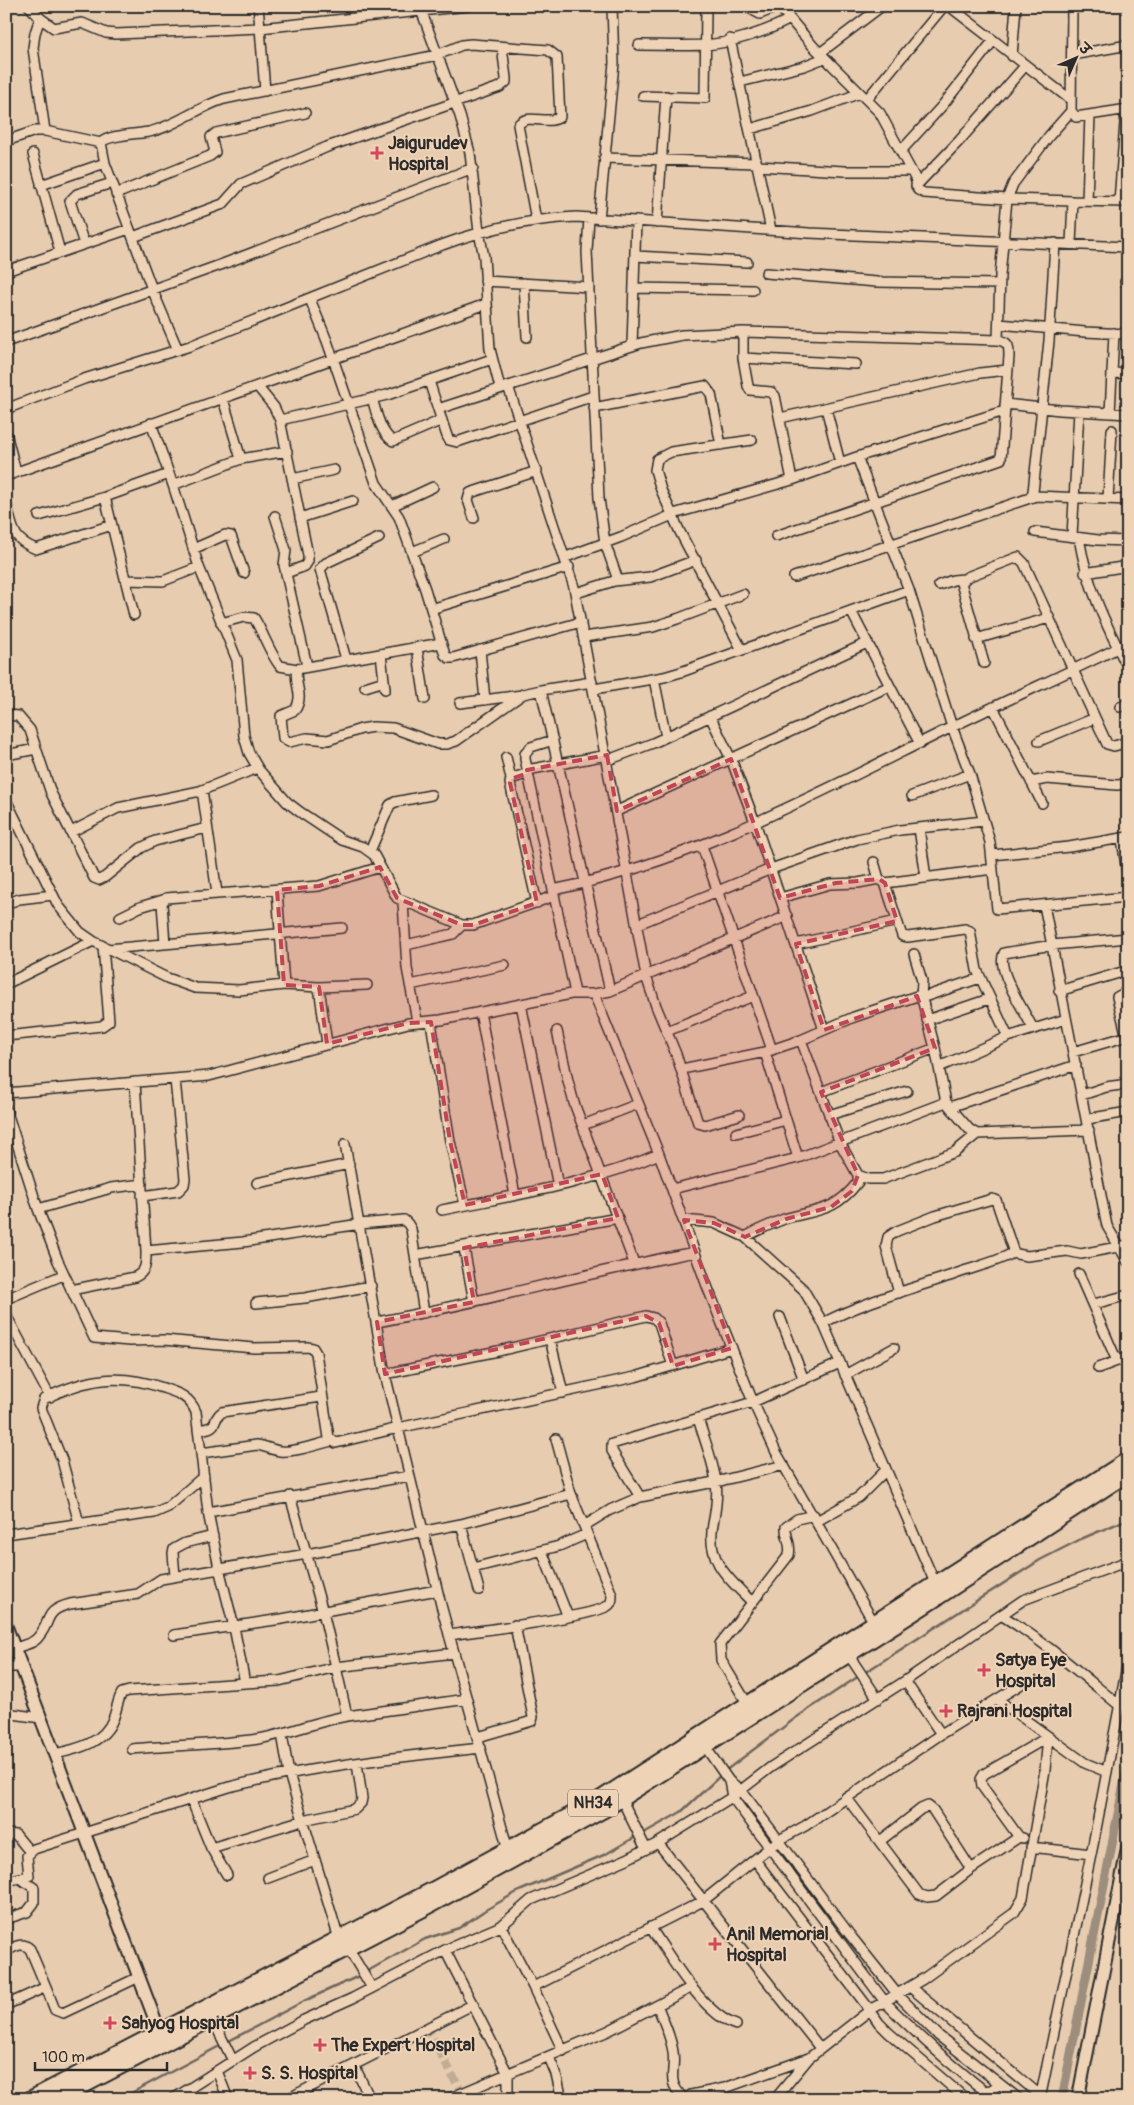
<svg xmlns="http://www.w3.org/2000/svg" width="1134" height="2105" viewBox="0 0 1134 2105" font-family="Pangolin,'Playpen Sans Deva',sans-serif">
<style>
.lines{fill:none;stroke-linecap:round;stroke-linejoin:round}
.stream{stroke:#6f665b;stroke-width:2.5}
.canal{stroke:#9c8d7b;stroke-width:9}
.minor-tunnel{stroke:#c1ac95;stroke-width:9;stroke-dasharray:9 4.5;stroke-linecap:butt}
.minor-casing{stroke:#2b2b2b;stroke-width:12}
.tertiary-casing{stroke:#2b2b2b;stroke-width:15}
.trunk-casing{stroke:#2b2b2b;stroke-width:19}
.minor{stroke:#efd3b6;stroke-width:9}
.tertiary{stroke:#efd3b6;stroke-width:11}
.trunk{stroke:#efd3b6;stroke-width:15}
.marked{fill:#c04656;fill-opacity:0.2;stroke:#c04656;stroke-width:4;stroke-dasharray:10 6;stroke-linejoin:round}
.poi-dot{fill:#d1495b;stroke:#efd3b6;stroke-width:2}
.labels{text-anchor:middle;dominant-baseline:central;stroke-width:4;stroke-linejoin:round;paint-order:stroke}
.shield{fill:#efd3b6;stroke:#665d55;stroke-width:1}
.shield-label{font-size:16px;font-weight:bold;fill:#2b2b2b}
.poi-label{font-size:18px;font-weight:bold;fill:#2b2b2b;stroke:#efd3b6;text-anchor:start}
</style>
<rect width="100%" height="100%" fill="#e7ccb0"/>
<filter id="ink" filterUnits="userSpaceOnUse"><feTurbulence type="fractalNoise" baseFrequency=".02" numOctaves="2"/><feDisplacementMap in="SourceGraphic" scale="10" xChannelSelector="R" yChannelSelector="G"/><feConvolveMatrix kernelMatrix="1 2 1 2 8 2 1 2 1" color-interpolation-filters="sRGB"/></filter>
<g filter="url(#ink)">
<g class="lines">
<path class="stream" d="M864,1673L1040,1560L1081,1539L1128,1519
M725,1771L797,1717L859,1676
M642,1834L681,1812L721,1775
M366,1972L425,1939L459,1928L484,1911L517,1892L606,1854L637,1836
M120,2099L304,2001L361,1975"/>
<path class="canal" d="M1062,2099L1128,1763"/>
<path class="minor-tunnel" d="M426,2027L462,2093"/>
<g class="minor-casing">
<path id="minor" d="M29,6L40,18L54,28L82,23L106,33L116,34L260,28L265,91
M258,6L260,28L468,6
M745,6L760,14L779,6
M779,6L813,46L880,113L915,178L918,190L924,193L1007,199L1073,201
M949,6L1071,100
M1072,6L1071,111L1076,117L1128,109
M1072,8L1087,6
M421,10L460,116L470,153L479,232L484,257L490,349L500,388
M40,18L35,33L33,48L45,131
M730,39L771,230
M639,45C660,45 683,46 705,45C731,43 766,32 790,19
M820,53L882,6
M1072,55L1128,45
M1012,56L1016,6
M740,82L804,66L824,58
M643,96L705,98L706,6
M867,99L944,6
M750,129L812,111L860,93
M6,141L35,131H45L101,143
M901,151L942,106L993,41
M33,154L60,252
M604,158L757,163
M758,166L844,171H911
M41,185L105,163
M916,186L960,140L1025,66
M116,194L210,156L215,152L211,137L216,133L305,113
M1087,201L1090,115
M1119,202L1126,109
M589,218L587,251L599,498L605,543L618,580
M599,219L614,63L612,6
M657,223L666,96
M133,237L223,204L241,184L327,147L500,87L506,82V78L502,47
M84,244L70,201L77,194L112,183
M1071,244L1073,201L1128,202
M635,256L747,262
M6,271L129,229
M766,273L877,282L999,284
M485,281L589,287
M1125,282L1128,283
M524,283L527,337
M634,288L753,290
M310,299L327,341L376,483L399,517L425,589L445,655L449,658H453L581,622
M999,324L1085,332L1128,334
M743,332V358L748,386L750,390L771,392L775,396L792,480
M998,340L1000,276L1007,199L1013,184L1049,136L1071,111
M6,342L223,264L473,168
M632,346L636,221
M178,350L152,289L105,163L101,143C107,135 137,134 149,132C176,126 198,107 224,99L437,55L462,45L471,44L548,50L557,57L560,117C548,126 528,112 518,125L536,220
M743,358L856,364
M1113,373L1128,374
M429,381L438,409L641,343L682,335L743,332L998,340C1009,342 1009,346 1009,356L1001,459L776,536
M257,386L274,407L280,420L308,555V561L305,566L286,573
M508,386L574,587L646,976L656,1006L676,1054L698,1123L705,1125L739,1115
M372,398C376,411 380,433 393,441L442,420
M223,399L241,459
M1005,404L1060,410L1128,414
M594,408L705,386L711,394L721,445
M826,408L840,463
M6,409L84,379L190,346L442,245C486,229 529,219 576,217L809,233L1128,247
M438,409L447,436L449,440L457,442L593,396
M1110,413L1114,333
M780,418L980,373L1007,370
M280,420L387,395L492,359
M151,423L173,485L199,567L237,660L244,736L249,753L259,770L287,802L300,812L342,840L363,847L374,855L397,898L462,925H473L554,896
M6,433L16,472
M857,457L909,590L952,727L970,774L990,842L997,909L1128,897
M6,476L486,304
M292,479L334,470
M173,485L241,459L287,451
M105,497L134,615
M1030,498L1036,496L1128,500
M1108,499L1112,430
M6,503C13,527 11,539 36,549L112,525
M392,506L433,487
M39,516L105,497L169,474
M275,516L286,550L284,565L307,666
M300,518L353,501
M474,518L468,500L470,493L537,471
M1035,532L1098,540L1128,541
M1072,536L1079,411
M1079,538C1087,586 1106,625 1128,668
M193,549L225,535L231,536L244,573
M412,552L444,539
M566,557L621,537L677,513L792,480L857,457L1004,411
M1085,573L1128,566
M794,577L1030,498L1033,492L1049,341L1055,243
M126,580L163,581L199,567
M939,585L953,580L964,579
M576,593L614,581L650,577L696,560
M431,609L569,567
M851,611L920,744
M221,623L244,617L254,618C264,634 269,652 280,666L297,669
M584,637L653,627L677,619L743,594
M976,639L1049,618
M441,643L297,669C293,683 305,695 295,710L281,716L283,738L289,742L307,738L328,740L361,729L373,727L393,728L438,744H447L456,741L523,694L541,690
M417,648L425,699
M480,650L485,700
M742,650L680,532L661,490L655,470L657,459L671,452L752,440
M381,654L385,689
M346,659L320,569L326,563L379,538
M984,663L961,583L967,577L1018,557L1024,563L1107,744L1114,746L1128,742
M654,679L666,737
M592,682L541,690L610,991
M365,687L384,681
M594,689L664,677L681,672L909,590
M460,703L522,695
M993,707L1042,803
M1120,707L1128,703
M6,715L18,716L30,730L51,793L94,878L99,880L105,877L141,848L155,841L207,828
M710,716L731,759L755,822L824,1030
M553,740L531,747L525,754V759L575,993
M1039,741L1095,718
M6,755L36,749
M506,757L511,779
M608,760L653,743L867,643
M527,770L607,755
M528,773L511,779L510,783L537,903
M1031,782L1047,779L1117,785L1128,784
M202,790L217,893
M912,796L970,774
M6,800L58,905L80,932L93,941L167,978L195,988L239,990L284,985
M617,811L890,686
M919,828L926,878
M71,832L118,808L200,791L257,768
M1122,839L1128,880
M702,846L772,1050
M370,851L390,805L395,802L431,795
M992,855L1069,847L1128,837
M874,862L879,879L885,883L902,936L908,937L965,929L970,931L977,970L1008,1037
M885,883L993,869
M277,890L284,985L319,987L367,985
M553,890C696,861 824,790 954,726C1011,698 1070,672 1128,643
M780,898L830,884L858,883L879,879
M403,902L407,968L417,1021
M6,904L19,899L53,895
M1044,905L1107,1226L1128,1262
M120,917L140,907L163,900
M638,924L771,869L857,839L900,830L984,821
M165,944L162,903L166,898L319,886L380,867
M796,944L897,921
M406,945L453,934L462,925
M108,949L342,928
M914,954L922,981L921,998L980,978
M6,984L93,941
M410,985L505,965
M319,987L327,1044
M1059,991L1122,972
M594,994L659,1154L707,1286L753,1402L776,1452L874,1623
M521,1004L558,1186
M480,1012L515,1195
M927,1020L989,999
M431,1022L450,1141L465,1205
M1033,1029C1026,1012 995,970 1004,953L1052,945L1128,938
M557,1031L568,1081L574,1103L634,1263
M667,1031L753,996
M6,1036L102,1026L109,1021L103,946
M1127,1037L1117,997L1128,991
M801,1040L840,1143L858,1175L868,1179H883L955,1152L977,1134
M765,1052L798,1158
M1073,1052L1128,1036
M939,1067L1008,1037L1066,1019
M682,1069L765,1052L801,1040L854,1017L917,996L922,999L935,1048L946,1102L950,1107L1076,1065
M135,1082L146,1251L243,1242L360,1224L404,1220L408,1224L411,1229L424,1313
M821,1092L935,1048
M6,1093L209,1076L408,1023L441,1020L571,994H594L610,991L787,916
M1082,1095L1106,1087L1128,1084
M950,1107L969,1129L977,1134L1089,1130
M6,1109L38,1209L58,1261L94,1338L130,1341L164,1340L254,1348L307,1347L313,1348L316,1353L329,1438L336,1443L398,1428L635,1377L732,1348
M829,1115L907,1091
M1087,1119L1128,1112
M583,1125L638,1104
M736,1133L786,1120
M345,1144L385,1374L441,1605L508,1850
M257,1183L349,1164
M672,1189L798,1158L946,1102
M142,1196L178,1191L184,1185L185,1179L175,1080
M38,1209L111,1188L142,1184
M442,1210C514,1195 590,1184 659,1154
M684,1220L714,1223L745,1237L803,1289L823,1323L935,1583
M745,1237C758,1230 771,1224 784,1219C817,1209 834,1213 858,1182V1175
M464,1248L474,1302
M1012,1253L1027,1256L1067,1251L1081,1254L1128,1245
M415,1255L618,1218
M1079,1274L1117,1361
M71,1290L135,1277C147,1271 146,1263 146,1251
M6,1299L63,1275
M256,1303L305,1298L371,1286
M1094,1304L1128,1295
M6,1315L50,1397
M780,1317L804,1380
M377,1322C484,1302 588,1272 695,1252
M823,1323C867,1300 916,1288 964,1271C979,1266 996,1262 1011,1254L1013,1250L996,1200L992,1199L935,1216L897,1231L888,1237L886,1246L899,1293
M550,1339L563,1393
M1098,1368L1128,1357
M385,1374L498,1351L646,1316L654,1318L659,1323L673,1366
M845,1375L894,1348
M698,1418C704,1439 713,1460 716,1482C718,1496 716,1509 713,1524C706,1561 728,1578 752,1602
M198,1430C222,1427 210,1421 222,1412L321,1397
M201,1453L257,1445C265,1446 272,1450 280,1451C293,1453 318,1444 332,1441
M290,1496L323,1612L336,1667L454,1653
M640,1497L612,1451V1444L753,1402L840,1363
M208,1512L409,1476
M817,1521L859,1497L886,1470
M79,1523L62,1460L41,1408L44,1399C86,1378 119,1373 163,1388C178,1393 189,1396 196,1412L208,1512L219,1568L234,1627L245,1683L279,1681L336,1667L347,1716C316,1721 288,1734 258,1739C217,1745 174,1745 132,1749
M461,1524L479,1590
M584,1526L610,1510L640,1497L724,1480L784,1465
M6,1534L154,1513L168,1507L204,1476
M542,1551L568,1617
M473,1568L559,1546L587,1534
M175,1576L173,1553L174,1549L185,1543L213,1536
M1001,1615C1044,1641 1081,1674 1120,1706
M174,1635L282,1619L437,1590
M449,1635C475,1631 595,1617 609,1605C612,1602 612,1599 612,1595L571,1494L556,1439
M15,1648C23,1645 34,1644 39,1636C52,1621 43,1611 70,1604L138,1594L161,1579L307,1554L461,1524L571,1494
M848,1654L878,1699
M6,1667H22
M905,1681L941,1734
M998,1700L1085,1763L1107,1772
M747,1703L721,1660L720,1644L789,1555C792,1544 785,1537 786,1527L797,1519L814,1515
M6,1713L41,1718
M347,1716L467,1699
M282,1734L289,1774L339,1939L348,1948L372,1988
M478,1737L532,1721L533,1717L515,1625
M704,1745L729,1781L741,1790L850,1935L898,1995L939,2036L1019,2099
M55,1754C78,1749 104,1743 113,1719C117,1710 117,1701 122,1693L129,1691L245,1683
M729,1781L732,1797L885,2002C920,2038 956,2069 995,2099
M846,1797L919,1894L927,1897L936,1896L971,1869L1019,1837L1023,1838
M621,1798L646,1849
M191,1799L211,1848L227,1875
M6,1834L16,1835L30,1852
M880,1841L921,1809L928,1806L933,1810L971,1869
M658,1843L820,2048
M1031,1847L1091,1854
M211,1848L303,1820L355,1809L361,1803L362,1798L357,1763
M755,1860L870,2010L809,2058L775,2099
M268,1878L315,1860
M6,1881L29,1876L27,1856L34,1849L229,1787C312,1766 397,1757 481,1748
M6,1919L27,1912L34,1903V1888L21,1879
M501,1926L533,1987L563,2051
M650,1927C670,1956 703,2014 736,2025
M445,1950L508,2074V2099
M6,1951C15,1947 22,1941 30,1949L46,1987L6,2005
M46,1987L55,2010L63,2013L139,1977
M533,1987L703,1901L779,1840L805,1826L941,1734L1020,1685
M910,1987L1041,2096
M658,2007C663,2021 671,2036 673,2052C676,2074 665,2079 684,2099
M212,2018L233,2061
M549,2057L556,2074L562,2099
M354,2065L370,2099
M217,2071L228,2099
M173,2099L254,2047L304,2020L353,1998L445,1950L501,1926L531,1900L627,1859L658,1843L732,1797L771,1767L905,1681L1023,1600L1128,1561
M287,2099L474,2004
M448,2099L608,2031L692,1987
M685,2099L691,2095L725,2088L809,2058
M860,2099L862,2097L870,2099
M966,2099L889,2033L879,2023L870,2010L923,1979L1014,1913L1023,1898L1045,1770L1048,1737L984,1774L981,1779L982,1786L1019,1837
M978,2099L984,2091L991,2090L1000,2084
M1040,2099L1093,1845L1128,1661"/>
</g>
<g class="tertiary-casing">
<path id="tertiary" d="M6,1626L162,2038
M1078,2099L1128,1846"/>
</g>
<g class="trunk-casing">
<path id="trunk" d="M31,2099L437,1888L599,1800L1128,1460
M57,2099L426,1907L603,1810L913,1613L1128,1473"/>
</g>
<use href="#minor" class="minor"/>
<use href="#tertiary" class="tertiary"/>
<use href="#trunk" class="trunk"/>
</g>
</g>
<path class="marked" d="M607,755L617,811L731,759L780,898L836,883L879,879L885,883L897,921L796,944L824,1030L917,996L935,1048L821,1092L858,1175L852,1191L831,1207L786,1219L745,1237L714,1223L684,1220L732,1348L673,1366L659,1323L646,1316L385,1374L377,1322L474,1302L464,1248L618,1218L602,1174L465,1205L450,1141L431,1022L408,1023L327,1044L319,987L284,985L277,890L319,886L380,867L397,898L462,925H473L537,903L510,783L511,779L528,773L527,770Z"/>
<g class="poi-dot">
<path d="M374.5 145.5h5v5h5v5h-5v5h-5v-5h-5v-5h5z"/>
<path d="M981.5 1662.5h5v5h5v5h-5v5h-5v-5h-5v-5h5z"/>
<path d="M943.5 1703.5h5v5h5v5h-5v5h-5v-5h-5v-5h5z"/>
<path d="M712.5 1936.5h5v5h5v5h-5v5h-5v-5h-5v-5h5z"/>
<path d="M107.5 2015.5h5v5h5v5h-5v5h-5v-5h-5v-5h5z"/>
<path d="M317.5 2037.5h5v5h5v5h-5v5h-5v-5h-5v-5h5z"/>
<path d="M247.5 2065.5h5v5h5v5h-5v5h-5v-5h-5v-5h5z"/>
</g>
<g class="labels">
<rect class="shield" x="568" y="1789.5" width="50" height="27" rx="4"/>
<g class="shield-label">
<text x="593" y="1803">NH34</text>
</g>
<g class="poi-label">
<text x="388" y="143">Jaigurudev<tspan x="388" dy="21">Hospital</tspan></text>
<text x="995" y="1660">Satya Eye<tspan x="995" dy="21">Hospital</tspan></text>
<text x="957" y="1711">Rajrani Hospital</text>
<text x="726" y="1934">Anil Memorial<tspan x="726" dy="21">Hospital</tspan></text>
<text x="121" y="2023">Sahyog Hospital</text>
<text x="331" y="2045">The Expert Hospital</text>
<text x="261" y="2073">S. S. Hospital</text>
</g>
</g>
<rect width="1134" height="2105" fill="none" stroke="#efd3b6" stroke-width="25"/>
<rect x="12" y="12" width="1109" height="2080" fill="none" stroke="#2b2b2b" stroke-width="2" filter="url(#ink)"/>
<g transform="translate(1076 58) rotate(45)" stroke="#efd3b6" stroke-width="4" paint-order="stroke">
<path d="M0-4L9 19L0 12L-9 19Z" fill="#2b2b2b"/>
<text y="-8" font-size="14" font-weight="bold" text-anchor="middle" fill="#2b2b2b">उ</text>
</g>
<path d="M35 2062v8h132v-8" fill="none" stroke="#2b2b2b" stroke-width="2.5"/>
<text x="42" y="2062" font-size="15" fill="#2b2b2b" stroke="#efd3b6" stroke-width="4" paint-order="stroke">100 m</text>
</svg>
